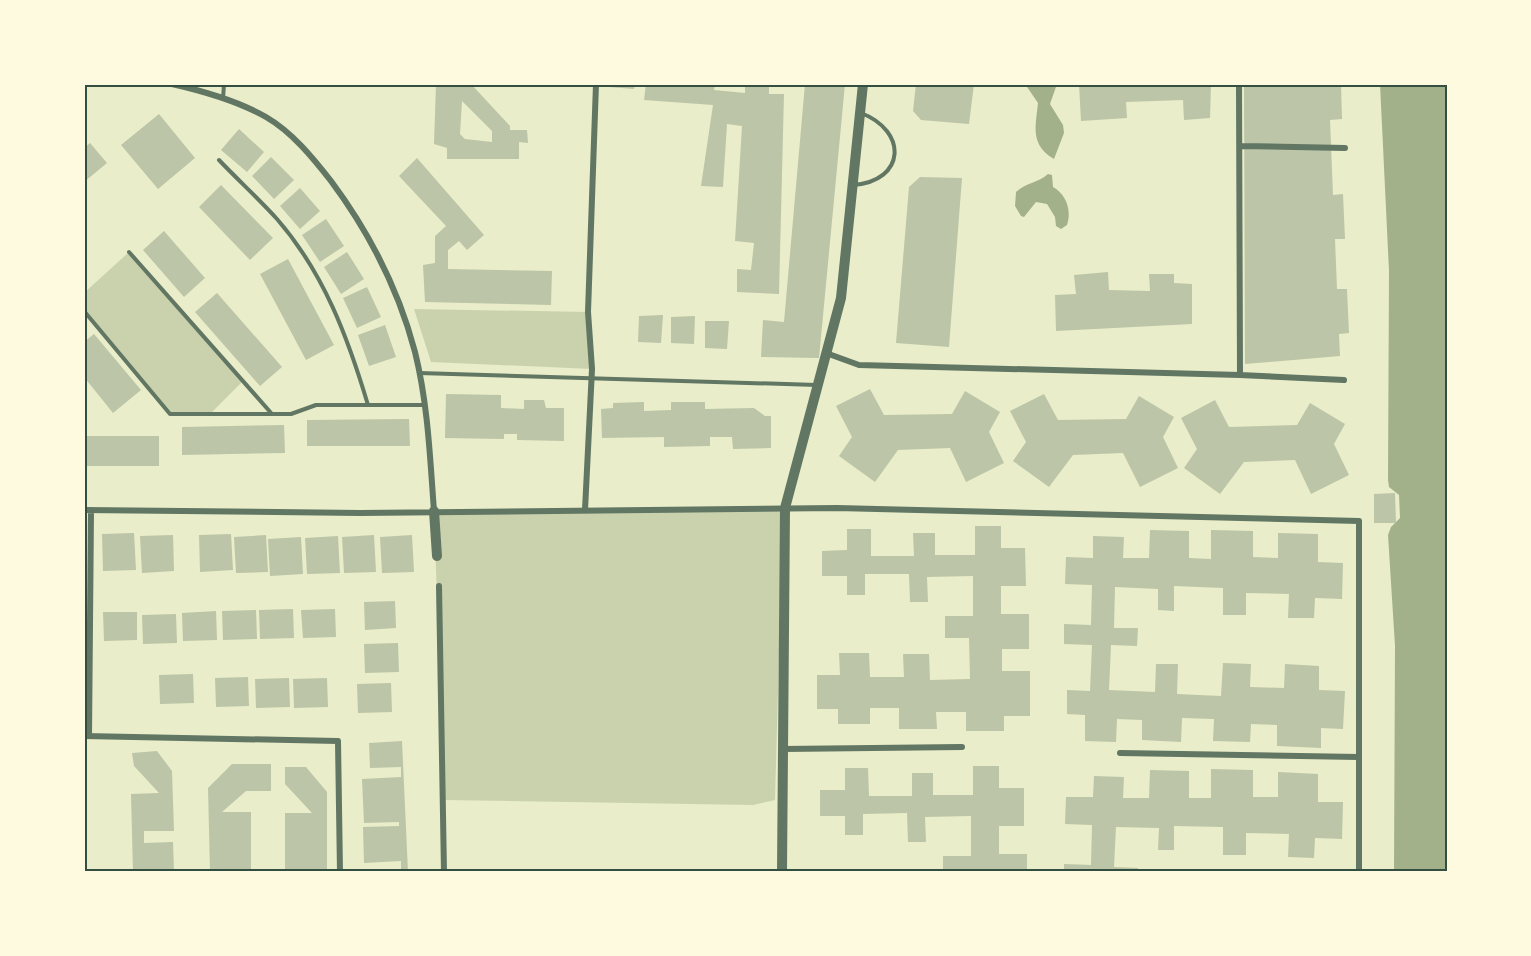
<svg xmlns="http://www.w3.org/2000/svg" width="1531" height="956" viewBox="0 0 1531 956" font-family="'Space Grotesk',sans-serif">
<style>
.green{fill:#cad2ad}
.water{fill:#a3b18a}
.building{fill:#bcc5a7;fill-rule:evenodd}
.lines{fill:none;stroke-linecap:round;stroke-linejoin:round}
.service{stroke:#617663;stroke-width:4}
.minor{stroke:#617663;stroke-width:6}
.tertiary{stroke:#617663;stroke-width:10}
.neatline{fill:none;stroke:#344e41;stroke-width:2}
</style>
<rect width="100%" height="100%" fill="#e9edc9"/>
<path class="green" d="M129,252L243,381L210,414H170L84,311V293Z
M414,309L588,312L592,369L431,362Z
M783,508L775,800L753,805L444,800L434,511Z"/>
<path class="water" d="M1025,84H1057L1050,104L1063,125L1064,133L1054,159C1029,144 1036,125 1038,103Z
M1380,84H1447V872H1394L1395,646L1388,535L1391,527L1400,518L1399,495L1389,487L1388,480L1389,271Z
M1048,174L1052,175L1053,187C1066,194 1072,210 1067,225L1061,229L1056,226L1055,217L1047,204L1036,202L1024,217L1021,216L1015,206L1016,192C1027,182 1038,183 1048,174Z"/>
<path class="building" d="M436,84H471L510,126V130H527L528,143L519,142V159H447V148L434,144ZM462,101L492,131V142L465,139L460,134Z
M609,84H635L634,89L609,87Z
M646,84H715L714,90L745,93V84H748L769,86V94H784L779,294L737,292V269L751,270L754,243L735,241L742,126L727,124L723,187L701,186L713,105L644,100Z
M805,84H845L819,358L761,357L763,320L784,322Z
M916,84H974L969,124L921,120L913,111Z
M1079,84H1211L1210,118L1184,120L1183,100L1126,102L1127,118L1081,121Z
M1244,84H1341L1342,119L1330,120L1333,195L1343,194L1345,239H1335L1337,289H1347L1349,333L1339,334L1340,356L1245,364Z
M159,114L195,158L158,189L121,145Z
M239,129L264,152L247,172L221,150Z
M90,143L107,163L84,182V148Z
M271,157L294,180L274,199L252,176Z
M417,158L484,235L467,250L459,241L448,250V269L552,271L551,305L425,302L423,265L435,263V236L446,226L399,176Z
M920,177L962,178L949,347L896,343L909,187Z
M221,185L273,238L250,260L199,207Z
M300,188L320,211L300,229L280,206Z
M326,219L344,246L320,262L302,235Z
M164,231L205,278L184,297L143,250Z
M347,252L364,279L341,294L324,267Z
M288,259L334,345L306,360L260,274Z
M1108,272L1109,290L1150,291L1149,274H1174V283L1192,284V324L1056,331L1055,295L1076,294L1074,275Z
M367,287L381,317L357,328L343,298Z
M217,293L282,367L260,386L195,312Z
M663,315L661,343L638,342L639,316Z
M695,316L694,344L671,343V317Z
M705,321H729L727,349L705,348Z
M385,325L396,357L369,366L358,335Z
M94,334L141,390L113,413L84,377V342Z
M870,389L884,415L952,414L965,391L1000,412L989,432L1004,463L966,482L950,448L898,450L875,482L839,456L852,437L836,406Z
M446,394L501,395V408L524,409V400H544L546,408H564V441L517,440V434H504V439L445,438Z
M1044,394L1058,420L1126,419L1139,396L1174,417L1163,437L1178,468L1140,487L1123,453L1073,455L1049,487L1013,461L1026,442L1010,411Z
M1215,400L1229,427L1297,425L1310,403L1345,424L1334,444L1349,475L1311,494L1295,460L1244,462L1220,494L1184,468L1197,449L1181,418Z
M644,402V411L671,410V402H705V409L754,408L765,416H771V448L733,449L732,437H710V446L664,447V437L602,438L601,409L613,408V403Z
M409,419L410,446H307V420Z
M284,425L285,453L182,455V427Z
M84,436H159V466H84Z
M1395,493L1396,523H1374V494Z
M975,526H1001V548H1025L1026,586H1001V614H1029V649H1002V671H1030V716H1004V731H966V712H936L937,729H899V708H870V724H838V709H817V675H840L839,653H869L870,677H904L903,654H929L930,680L970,679L969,638H945V616H973V576L927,577L928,602H910L909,574H865V595H847V576H822V551L847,550V529H871V556H914L913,533H935V555H975Z
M1150,530L1189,531V558L1211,559V530L1253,531V557L1278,558V533L1318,534V562L1343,563L1342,599L1315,598L1314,618H1288L1289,594L1246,593V615H1223V588L1174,586V611L1158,610V589L1115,587L1114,628H1138L1137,646L1111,645L1109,690L1155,692L1156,664H1178L1177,694L1221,696L1223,663L1251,664L1250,687L1284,688L1285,664L1319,666V690L1345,691L1343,729L1321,728V748L1277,746V725L1251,724L1250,742L1213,741L1214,719L1182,718L1181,742L1142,740V720L1117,719L1116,742L1085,741V715L1067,714V690L1090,691L1092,645L1064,644V624L1091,625L1092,585L1065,584L1066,557L1093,558V536L1124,537L1123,558H1149Z
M134,533L136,570L103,571L102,534Z
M231,534L233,570L200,572L199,535Z
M173,535L174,571L142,573L140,536Z
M266,535L268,572L236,573L234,537Z
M374,535L376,572L344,573L342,537Z
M412,535L414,572L382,573L380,537Z
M338,536L340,573L307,574L305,538Z
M301,537L303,574L270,576L268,539Z
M395,601L396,628L365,630L364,602Z
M293,609L294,638L260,639L259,610Z
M335,609L336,637L303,638L301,610Z
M256,610L257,639L223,640L222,611Z
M216,611L217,640L183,641L182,613Z
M103,612H137V640L104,641Z
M176,614L177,643L143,644L142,615Z
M398,643L399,672L365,673L364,644Z
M193,674L194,703L160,704L159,675Z
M248,677L249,706L216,707L215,678Z
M289,678L290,707L256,708L255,679Z
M327,678L328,707L294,708L293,679Z
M391,683L392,712L358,713L357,684Z
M402,741L408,872H401V861L364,863L363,827L399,826V822L364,823L362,779L401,777V767L370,768L369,743Z
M157,751L172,771L174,831H144V843L173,842L174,872H133L131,794L159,793L134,766L132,753Z
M232,764H271V791H246L222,812H251V872H210L208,788Z
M973,766H999V788H1024V826H999V854H1027V872H943V856H971V816L925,817L926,842H908L907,813L863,814V835H845V816H820V790H845V768H868L869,796H912V773H933V795H973Z
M285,767H306L327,792V872H285V813H312L285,784Z
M1211,769L1253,770V797H1278V772L1318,774V802H1343L1342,839L1315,838L1314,858L1288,857L1289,834L1246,833V855H1223V827L1174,826V850H1158L1159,828L1116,827L1114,867L1138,868V872H1064V864L1091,865L1092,825L1065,824L1066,797H1093L1094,776L1124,777L1123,798H1149L1150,770L1189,771V798H1211Z"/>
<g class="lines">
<path class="service" d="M223,99L224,84
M219,160C238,180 259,199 277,219C324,273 348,338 368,405
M853,185C906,181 908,131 861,113
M129,252L272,414
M84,311L170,414H291L316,405H424
M419,373L817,385"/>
<path class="minor" d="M90,84H105
M172,84C203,91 238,101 266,117C292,132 313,158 331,181C369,232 399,291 415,352C428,404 430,458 434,511
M1240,146L1345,148
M826,353L859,365L1240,375L1239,84
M1240,375L1344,380
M84,510L360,513L837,508L1359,521V872
M585,510L592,369L588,312L596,84
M439,586L444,872
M84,736L338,741L340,872
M89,736L91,510
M783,749L962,747
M1120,753L1358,757"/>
<path class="tertiary" d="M434,511L437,556
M782,872L785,508L841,298L863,84"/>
</g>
<rect width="1531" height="956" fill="none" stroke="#fefae0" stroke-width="171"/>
<rect x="86" y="86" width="1360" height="784" class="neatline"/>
</svg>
